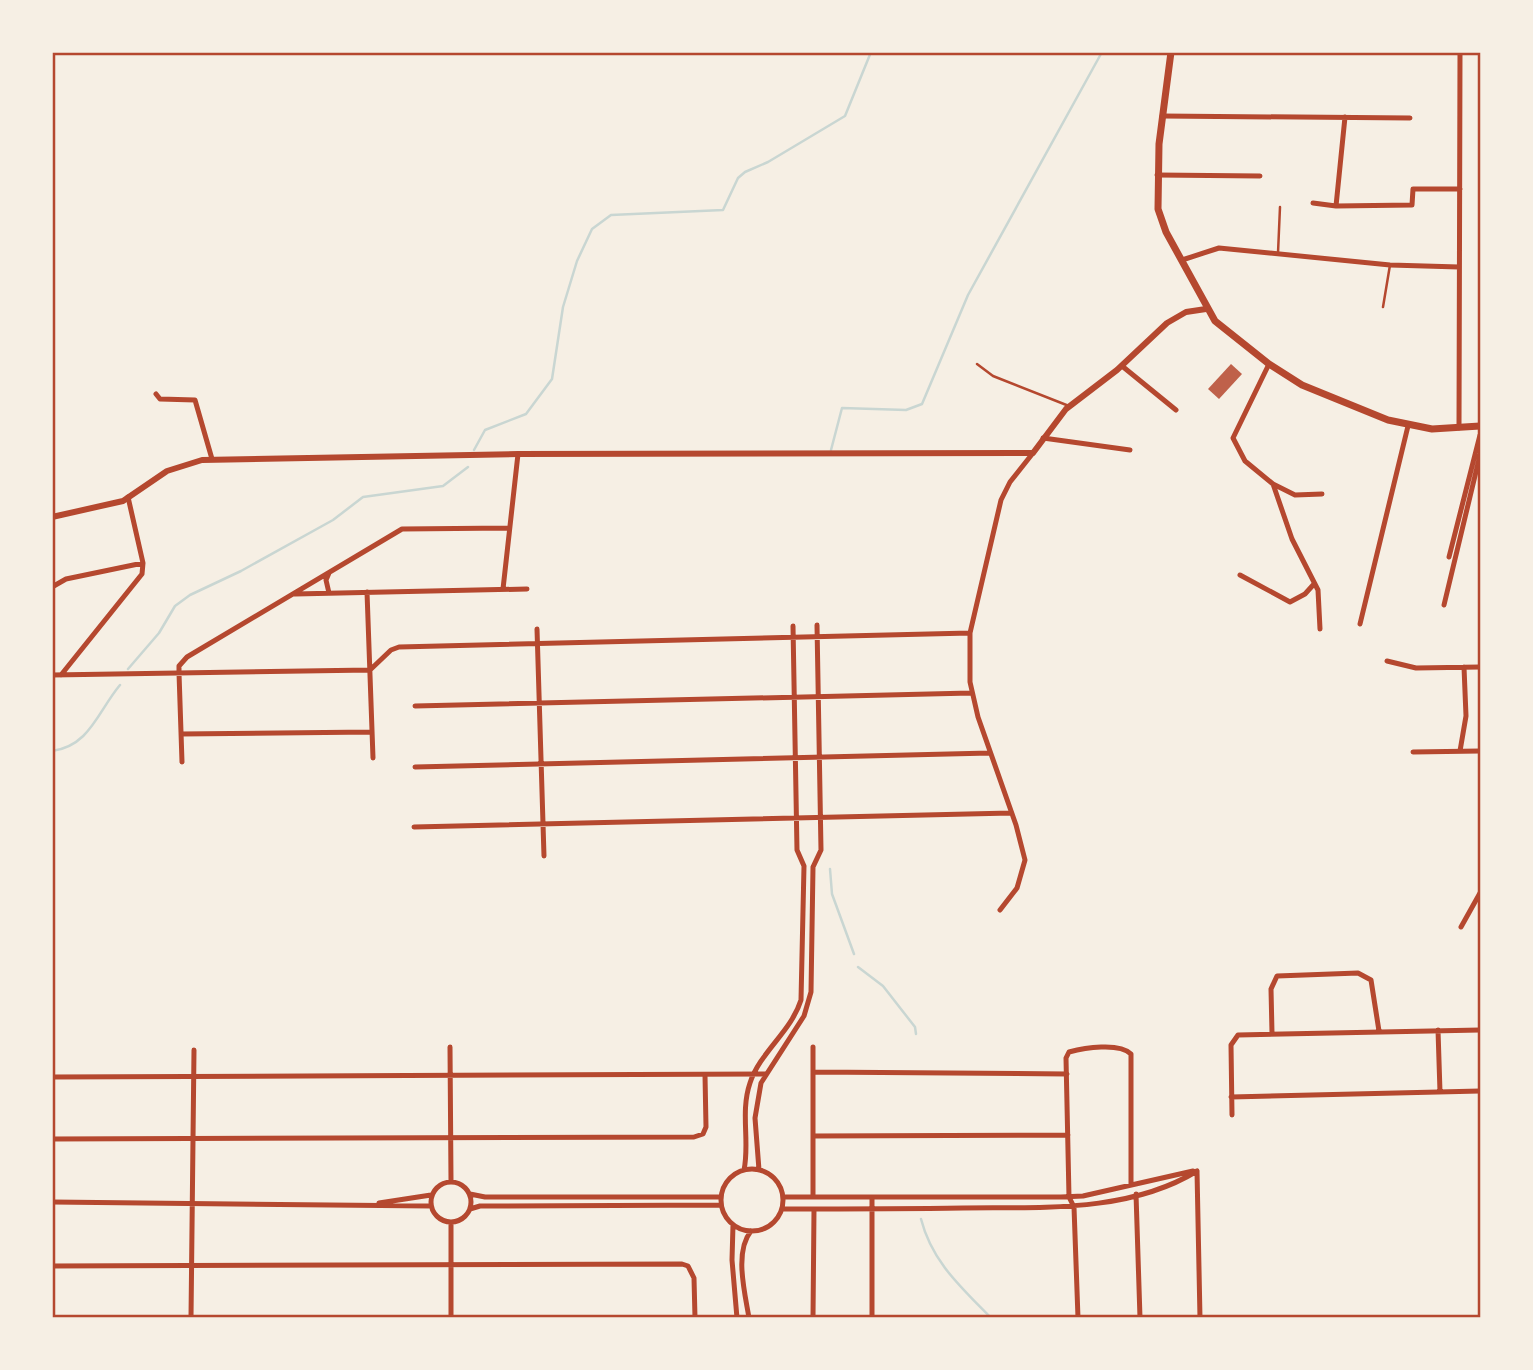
<svg xmlns="http://www.w3.org/2000/svg" width="1533" height="1370" viewBox="0 0 1533 1370" font-family="'Titillium Web',sans-serif">
<style>
.lines{fill:none;stroke-linecap:round;stroke-linejoin:round}
.stream{stroke:#c9d6d2;stroke-width:2.5}
.building{fill:#bf614a}
.service{stroke:#b5482f;stroke-width:2.5}
.minor{stroke:#b5482f;stroke-width:5}
.tertiary{stroke:#b5482f;stroke-width:6}
.secondary{stroke:#b5482f;stroke-width:7}
.neatline{fill:none;stroke:#b5482f;stroke-width:2.5}
</style>
<rect width="100%" height="100%" fill="#f6efe4"/>
<g class="lines">
<path class="stream" d="M474,450L485,430L526,414L552,379L563,307L577,261L592,229L611,215L723,210L738,178L745,172L768,162L845,116L871,52
M831,450L842,408L906,410L922,404L968,295L1102,52
M128,669L159,633L175,606L190,595L241,571L333,520L363,497L443,486L468,467
M52,751C90,746 98,711 120,685
M830,869L832,894L854,954
M858,967L883,986L915,1027L916,1034
M921,1219C932,1262 961,1287 991,1318"/>
</g>
<path class="building" d="M1231,364L1242,374L1219,399L1208,389Z"/>
<g class="lines">
<path class="service" d="M1278,253L1280,207
M1383,307L1390,265
M977,364L993,376L1069,406"/>
<path class="minor" d="M1162,116L1410,118
M1345,117L1336,206L1412,205L1413,189H1460
M1157,175L1260,176
M1313,203L1336,206
M1182,260L1219,248L1390,265L1459,267
M1269,364L1233,438L1245,461L1273,484L1292,539L1318,590L1320,629
M1122,366L1176,410
M156,394L160,399L195,400L212,459
M1459,428L1460,52
M1043,438L1130,450
M1273,484L1295,495L1322,494
M1449,557L1480,435
M1240,575L1290,602L1305,594L1314,584
M52,587L66,579L143,563
M503,589L518,454
M367,592L373,758
M329,593L326,580L329,573
M295,594L527,589
M1444,605L1480,455
M1360,624L1408,426
M793,626L797,850L804,866
M537,629L544,856
M1387,661L1416,668L1480,667
M52,675L370,670L391,650L399,647L970,633
M61,675L142,574L143,563L128,497
M415,706L971,693
M181,734L372,732
M1460,751L1466,716L1464,667
M1413,752L1480,751
M182,762L179,673V666L187,657L402,529L509,528
M415,767L990,753
M414,827L1011,813
M813,867L821,850L817,625
M1000,910L1017,888L1025,860L1016,825L978,717L970,682V633L1001,500L1010,482L1033,453
M1461,927L1480,893
M1438,1030L1440,1092
M1272,1033L1271,989L1277,976L1358,973L1371,980L1379,1031
M450,1047L451,1181
M813,1072L1067,1074
M52,1077L765,1074
M1231,1097L1480,1091
M1232,1115L1231,1045L1238,1035L1480,1030
M813,1136L1068,1135
M52,1139L694,1137L703,1134L706,1127L705,1075
M721 1200a31 31 0 1 1 62 0a31 31 0 1 1-62 0Z
M744,1170C750,1142 740,1112 750,1083C760,1052 791,1032 801,1000L804,866
M759,1170L755,1118L761,1083L804,1016L811,992L813,867
M1197,1171L1200,1318
M431 1202a20 20 0 1 1 40 0a20 20 0 1 1-40 0Z
M470,1194L485,1197H721
M1136,1194L1140,1318
M783,1197H1061L1083,1196L1193,1171
M813,1197V1047
M872,1197V1318
M52,1202L431,1206
M379,1203L431,1195
M470,1209L480,1206L721,1205
M782,1209C842,1209 903,1209 963,1208C1040,1207 1129,1213 1197,1171
M451,1222V1318
M733,1225L732,1260L737,1318
M52,1266L682,1264L688,1266L694,1278L695,1318
M191,1318L194,1050
M749,1318C745,1293 734,1252 751,1231
M813,1318L814,1209
M1078,1318L1074,1207L1069,1197L1066,1058L1069,1052C1084,1048 1119,1042 1131,1054V1184"/>
<path class="tertiary" d="M52,517L123,501L167,471L202,460L518,454L1033,453L1066,409L1117,370L1167,323L1186,312L1206,309"/>
<path class="secondary" d="M1171,52L1159,144L1158,209L1166,232L1215,321L1269,364L1302,385L1388,420L1432,429L1480,426"/>
</g>
<rect width="1533" height="1370" fill="none" stroke="#f6efe4" stroke-width="108"/>
<rect x="54" y="54" width="1425" height="1262" class="neatline"/>
</svg>
